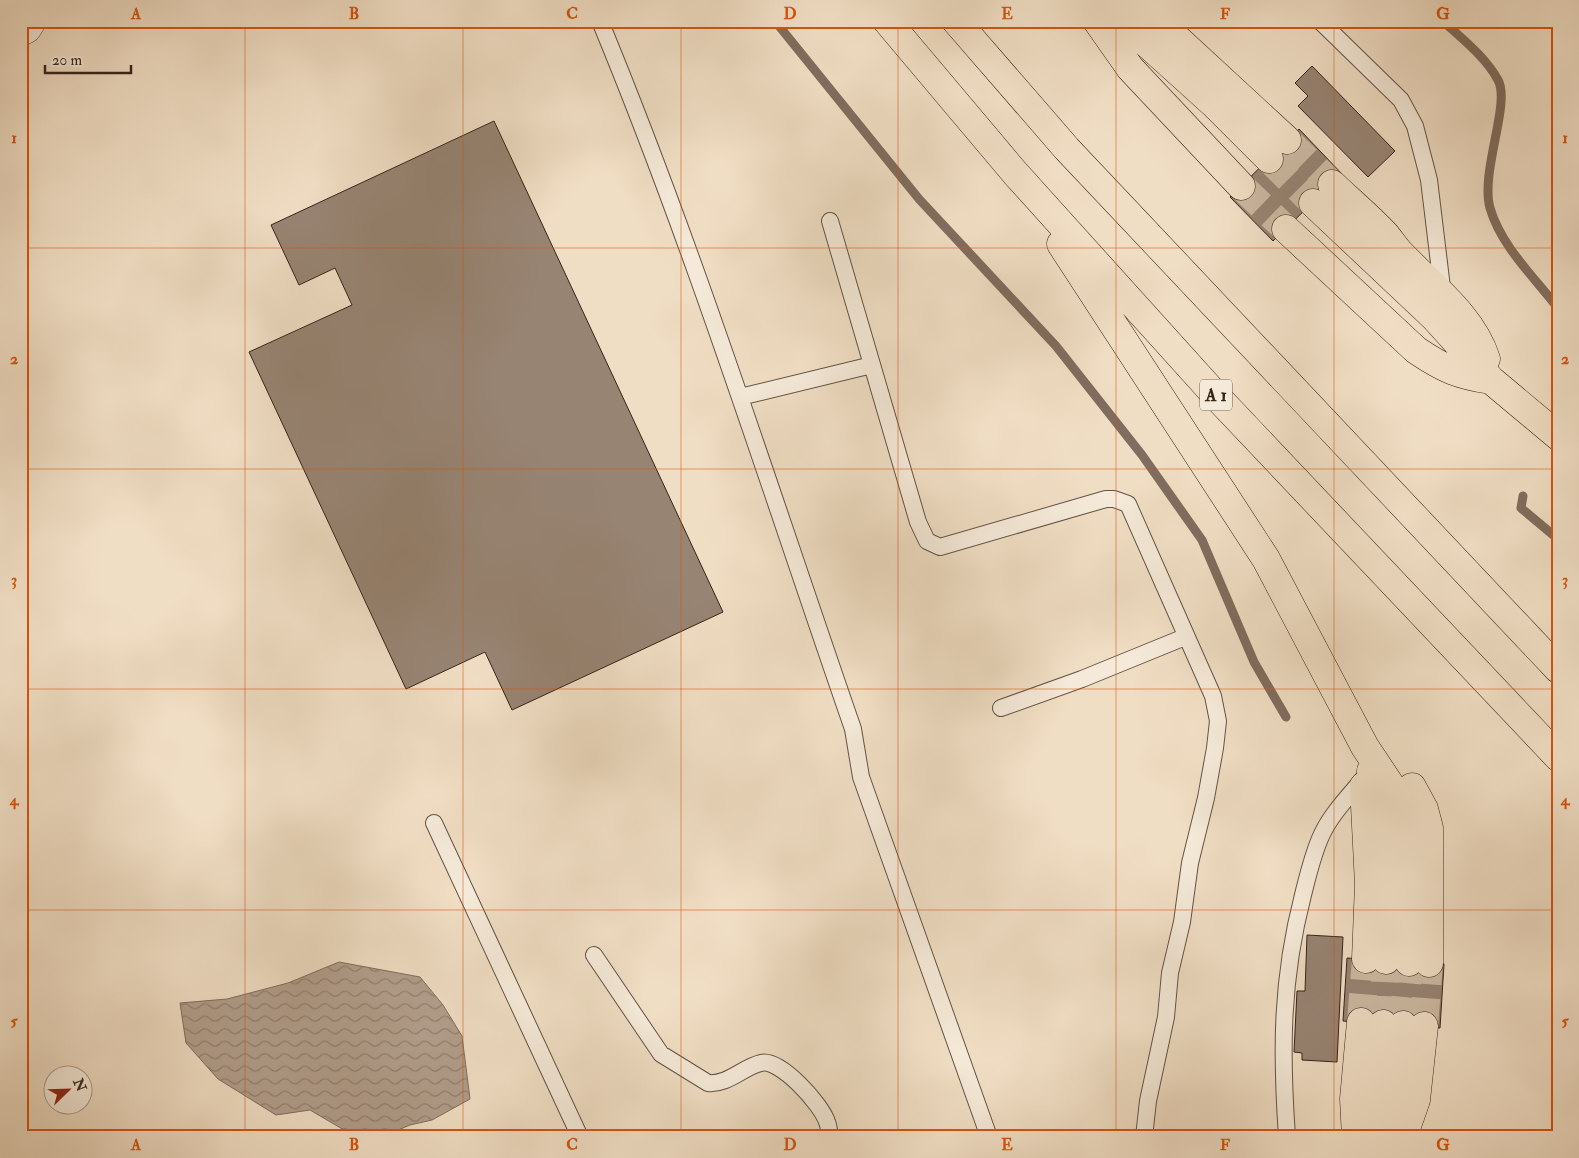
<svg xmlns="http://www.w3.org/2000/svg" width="1579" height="1158" viewBox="0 0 1579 1158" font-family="'IM FELL Double Pica',serif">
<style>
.water{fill:url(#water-waves);stroke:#806d5f}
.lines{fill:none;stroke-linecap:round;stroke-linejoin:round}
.stream{stroke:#806d5f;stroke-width:9}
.building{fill:#978473;stroke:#36231c}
.motorway-tunnel{stroke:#cbb9a2;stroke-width:28;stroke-dasharray:28 14;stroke-linecap:butt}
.service-casing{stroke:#645246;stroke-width:18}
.minor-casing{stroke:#645246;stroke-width:29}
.motorway-casing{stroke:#36231c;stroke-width:29}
.service{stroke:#f5ead9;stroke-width:16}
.minor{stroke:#f5ead9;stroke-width:28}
.motorway{stroke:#f0dec4;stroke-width:28}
.grid{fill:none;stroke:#d6540e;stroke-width:1;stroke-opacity:0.55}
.labels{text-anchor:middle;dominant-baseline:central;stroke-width:4;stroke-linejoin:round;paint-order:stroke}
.shield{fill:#f5ead9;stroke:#6f5f55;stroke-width:1}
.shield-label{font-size:18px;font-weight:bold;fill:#36231c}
.neatline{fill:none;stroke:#d6540e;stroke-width:2}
.grid-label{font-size:16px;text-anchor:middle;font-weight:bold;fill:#d6540e}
</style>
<defs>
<pattern id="water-waves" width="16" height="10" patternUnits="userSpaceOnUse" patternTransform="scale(1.25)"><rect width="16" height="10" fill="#b19e8b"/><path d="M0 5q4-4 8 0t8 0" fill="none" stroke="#918071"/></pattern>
</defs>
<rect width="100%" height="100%" fill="#f0dec4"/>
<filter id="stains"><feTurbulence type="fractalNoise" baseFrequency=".004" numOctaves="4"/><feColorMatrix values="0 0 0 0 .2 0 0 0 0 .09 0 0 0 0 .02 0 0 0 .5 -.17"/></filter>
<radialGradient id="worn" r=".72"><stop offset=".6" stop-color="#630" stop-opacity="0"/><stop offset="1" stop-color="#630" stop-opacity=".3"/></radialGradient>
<path class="water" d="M339,962L420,977L443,1005L462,1036L470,1099L432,1120L410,1125L381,1137H356L310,1110L276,1115L218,1079L186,1043L180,1003L227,999L288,983Z"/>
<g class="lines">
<path class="stream" d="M775,21L919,199L1056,346L1142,455L1202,540L1254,662L1286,717
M1443,21C1462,39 1485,56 1498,80C1511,103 1480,172 1490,208C1501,246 1534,277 1558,308
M1523,496L1521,508L1558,539"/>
</g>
<path class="building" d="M1312,66L1395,151L1368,177L1298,106L1308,96L1295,83Z
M494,121L723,612L512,710L485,652L406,689L249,352L352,305L335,268L299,285L271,225Z
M1299,129L1342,174L1273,241L1230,197Z
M1307,935L1343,937L1337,1062L1302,1060V1053L1294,1052L1297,991H1305Z
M1347,958L1444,964L1440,1028L1343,1021Z"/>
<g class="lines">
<path class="motorway-tunnel" d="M1287,140L1332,184
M1269,159L1313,203
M1241,186L1286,229
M1361,1022L1366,959
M1383,1024L1386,960
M1403,1025L1409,962
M1424,1026L1429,963"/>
<g class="service-casing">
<path id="service" d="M600,21C696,253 771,493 853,729L861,777L989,1137
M1320,21L1401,100L1415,126L1429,180L1443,296
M830,221L918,522L927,541L940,547L1106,499H1114L1128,504L1213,696L1218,721L1215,748L1206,798L1190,863L1182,922L1170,973L1166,1017L1148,1101L1144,1137
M740,397L872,365
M1001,708L1082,679L1185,637
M434,823L580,1137
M594,955L661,1054L708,1083C728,1085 743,1067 761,1063C780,1058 822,1105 827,1122C829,1126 829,1132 830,1137
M1287,1137C1281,1051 1281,980 1303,895C1308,875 1313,853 1322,834C1332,813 1349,796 1363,779"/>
</g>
<g class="minor-casing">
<path id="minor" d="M21,32L27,29L32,21"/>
</g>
<g class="motorway-casing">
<path id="motorway" d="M887,21L1015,173L1219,399L1558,757
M956,21L1067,149L1558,669
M1097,21L1130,68L1241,186
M1122,21L1214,104L1269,159
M1158,21L1287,140
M1332,184C1350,201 1369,217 1385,234C1391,241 1396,249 1402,255C1432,286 1473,317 1486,359
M1313,203L1435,318L1491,380L1558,436
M1286,229L1416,350C1444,369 1458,375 1491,380
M1061,244L1266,559L1365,747L1401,801L1407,818L1411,842L1409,962
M1371,771L1387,826L1390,858L1386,960
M1364,786L1369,884L1366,959
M1412,787L1424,809L1429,828V963
M1371,1124L1383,1024
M1356,1137L1354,1099L1361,1022
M1382,1137L1396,1089L1403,1025
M1403,1137L1416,1100L1424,1026"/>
</g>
<use href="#service" class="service"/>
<use href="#minor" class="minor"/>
<use href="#motorway" class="motorway"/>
</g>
<path class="grid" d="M245,21V1137M463,21V1137M681,21V1137M898,21V1137M1116,21V1137M1334,21V1137M21,248H1558M21,469H1558M21,689H1558M21,910H1558"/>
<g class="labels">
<rect class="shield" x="1200" y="379.5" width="32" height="31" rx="4"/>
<g class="shield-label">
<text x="1216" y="395">A 1</text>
</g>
</g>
<rect width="1579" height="1158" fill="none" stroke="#f0dec4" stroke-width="55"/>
<g transform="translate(68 1090) rotate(67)"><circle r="24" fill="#f5ead9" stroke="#a99a8d"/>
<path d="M0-4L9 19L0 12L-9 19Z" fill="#8f2418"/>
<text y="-8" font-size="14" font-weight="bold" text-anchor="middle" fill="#36231c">N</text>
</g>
<path d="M45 65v8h86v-8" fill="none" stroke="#36231c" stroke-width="2.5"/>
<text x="52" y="65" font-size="15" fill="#36231c" stroke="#f5ead9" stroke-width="4" paint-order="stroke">20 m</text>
<rect x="28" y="28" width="1524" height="1102" class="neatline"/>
<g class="grid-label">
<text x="136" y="19">A</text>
<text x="354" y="19">B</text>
<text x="572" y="19">C</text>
<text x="790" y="19">D</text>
<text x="1007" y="19">E</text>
<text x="1225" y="19">F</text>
<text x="1443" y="19">G</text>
<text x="14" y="143">1</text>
<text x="1565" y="143">1</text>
<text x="14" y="364">2</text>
<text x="1565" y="364">2</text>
<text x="14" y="585">3</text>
<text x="1565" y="585">3</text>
<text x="14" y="805">4</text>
<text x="1565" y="805">4</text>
<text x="14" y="1026">5</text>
<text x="1565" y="1026">5</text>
<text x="136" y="1150">A</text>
<text x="354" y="1150">B</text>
<text x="572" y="1150">C</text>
<text x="790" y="1150">D</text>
<text x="1007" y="1150">E</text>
<text x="1225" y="1150">F</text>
<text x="1443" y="1150">G</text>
</g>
<rect width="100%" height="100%" filter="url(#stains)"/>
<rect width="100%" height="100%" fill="url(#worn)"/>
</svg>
